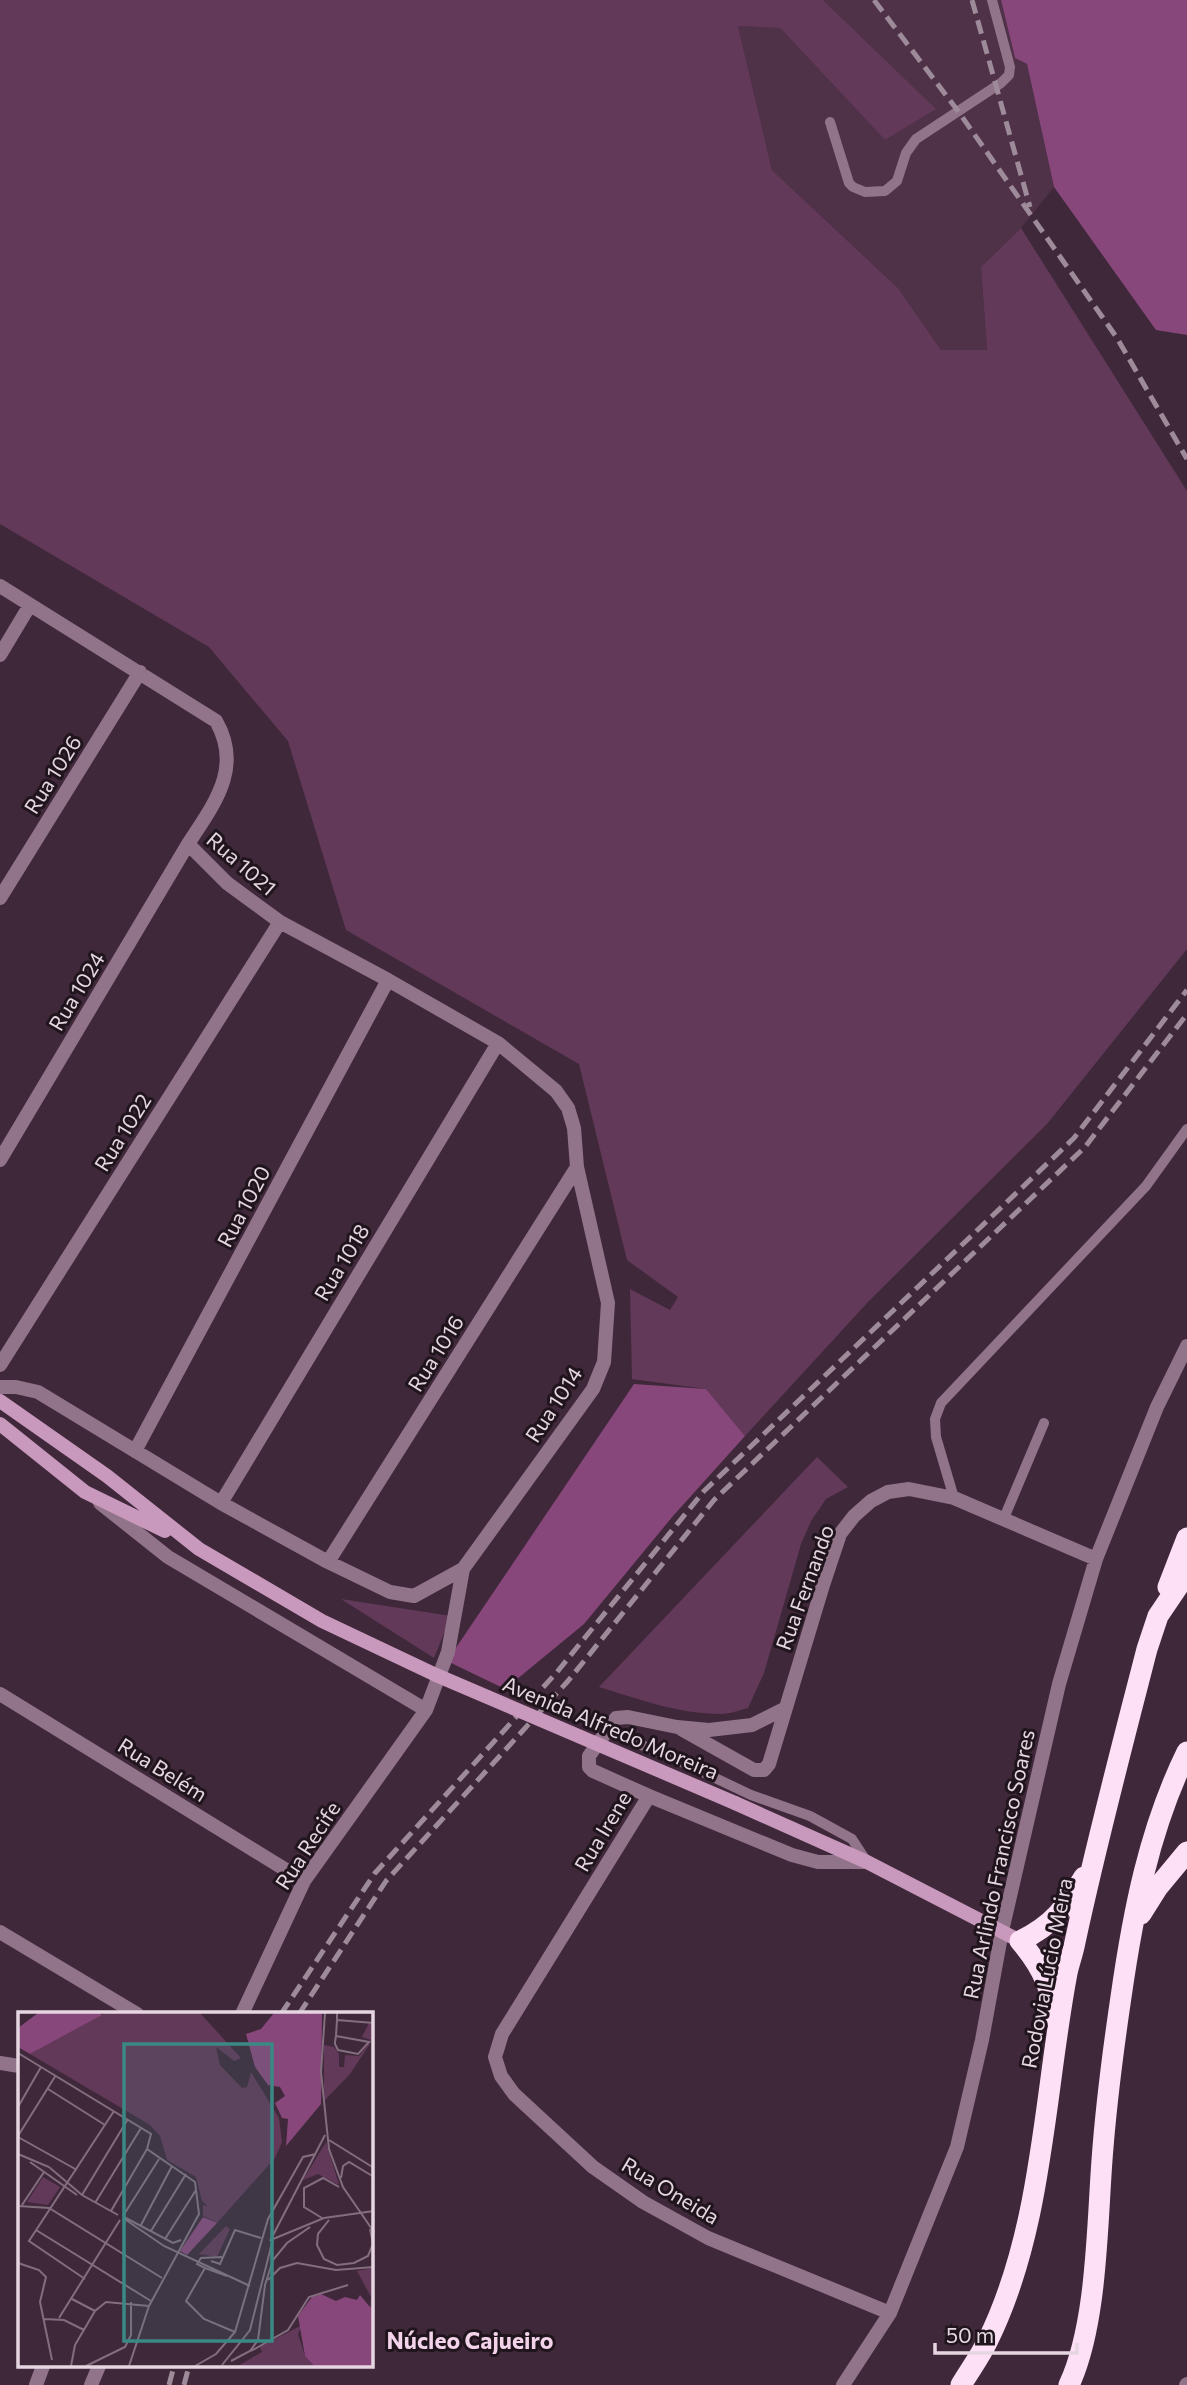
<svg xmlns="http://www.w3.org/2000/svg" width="1187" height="2385" viewBox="0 0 1187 2385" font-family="Commissioner,sans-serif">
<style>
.built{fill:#4f3148}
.green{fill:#623959}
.forest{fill:#87477a}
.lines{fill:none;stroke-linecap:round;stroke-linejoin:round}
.lane{stroke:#92748a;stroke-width:10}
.street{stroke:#92748a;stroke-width:14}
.secondary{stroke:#c999bd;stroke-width:14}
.highway{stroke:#fee0f6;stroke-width:21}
.rail{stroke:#9e8b9a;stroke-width:5;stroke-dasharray:14 7;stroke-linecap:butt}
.secondary-bridge{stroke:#c999bd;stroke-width:14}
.labels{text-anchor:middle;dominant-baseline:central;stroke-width:6;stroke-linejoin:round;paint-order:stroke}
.street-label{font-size:21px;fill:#e6d6e2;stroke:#20151d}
.neighbourhood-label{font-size:23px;font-weight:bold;fill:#f3d3ea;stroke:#20151d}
.inset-road{fill:none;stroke:#826e7e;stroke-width:2}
.view{fill:#3a8985;fill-opacity:0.15;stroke:#3a8985;stroke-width:3.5}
.inset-edge{fill:none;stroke:#e6d6e2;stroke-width:3.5}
</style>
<rect width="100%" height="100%" fill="#40283b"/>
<path class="built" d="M823,0H1001L1015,58L1027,64L1054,187L1021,228L981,267L987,350H941L898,288L772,170L738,26L780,28L885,140L935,109Z"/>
<path class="green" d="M0,0H823L936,109L885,140L780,28L738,26L772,170L898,288L941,350H987L981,267L1021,228L1187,491V949L1047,1124L868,1302L745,1436L706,1389L632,1379L630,1289L670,1310L678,1297L627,1260L579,1064L346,930L288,741L209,647L0,524Z
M817,1457L848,1487L826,1499L811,1521L801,1544L764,1673L748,1708C740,1710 730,1714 721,1714C679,1714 638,1699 599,1687Z
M341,1599L451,1616L434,1658Z"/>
<path class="forest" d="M1001,0H1187V335L1156,330L1054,187L1027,64L1015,58Z
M634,1384L706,1389L745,1436L673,1516L584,1624L505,1689L447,1661Z"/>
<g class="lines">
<path class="lane" d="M830,122L849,183L853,187L865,192L885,191L897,181L906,153L916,139L1001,83L1009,75L1010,67L992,0
M954,1498L936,1437L935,1419L941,1403L1146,1186L1187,1129
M1004,1518L1044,1423
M607,1731L671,1757L751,1795L810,1816L852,1839L867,1862"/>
<path class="street" d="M0,586L216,721C243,768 214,804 188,844L227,883L280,922L388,980L498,1043L556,1091L568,1108L574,1128L577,1167L608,1303L604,1362L593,1389L463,1569L448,1652L426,1710L304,1881L242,2014
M0,655L30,605
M0,898L140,672
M0,1160L188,844
M0,1365L280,922
M0,1387H16L38,1392L221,1503L328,1562L390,1592L414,1596L463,1569
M135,1451L388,980
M100,1503L168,1557L426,1710
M221,1503L498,1043
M328,1562L577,1167
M0,1694L304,1881
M784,1709L752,1725L709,1730L677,1727L628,1717L616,1718L589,1756V1767L593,1771L649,1796L502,2034L495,2057L501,2076L514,2094L593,2167L643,2202L708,2238L890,2313
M681,1729L754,1770H764L769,1764L823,1585L840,1534L854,1516L871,1501L888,1492L909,1489L954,1498L1096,1559
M649,1796L792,1855L818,1862H866
M0,1932L137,2014
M0,2063L19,2066
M36,2385L43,2366
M91,2385L99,2366
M843,2385L890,2313L957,2147L982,2040L1002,1931L1059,1684L1096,1559L1157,1407L1187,1346
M1186,2385L1187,2384"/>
<path class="secondary" d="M0,1401L107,1476L199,1549L322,1621L436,1675
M0,1424L85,1492L165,1531
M735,1803L867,1862L1020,1941"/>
<path class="highway" d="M1168,1587L1187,1538
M1141,1914L1158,1887L1187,1852
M1054,2017C1053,1987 1039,1963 1020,1941C1053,1925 1065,1908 1084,1877
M961,2385C970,2370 981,2355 988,2340C1043,2228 1044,2094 1067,1973C1069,1963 1073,1953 1075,1942C1096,1844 1122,1746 1147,1649L1158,1616L1187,1573
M1069,2385C1097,2325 1097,2227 1102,2160C1106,2105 1113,2051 1121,1997C1133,1913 1149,1829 1187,1752"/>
<path class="rail" d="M874,0L958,111L1117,338L1187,459
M972,0L1030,207
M281,2014L375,1873L557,1672L704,1491L1074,1138L1187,990
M299,2014L386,1881L568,1681L714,1500L1085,1147L1187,1014
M169,2385L174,2366
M184,2385L189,2366"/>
<path class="secondary-bridge" d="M436,1675L735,1803"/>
</g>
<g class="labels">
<g class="street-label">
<text transform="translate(52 774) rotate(-58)">Rua 1026</text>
<text transform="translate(242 863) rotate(41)">Rua 1021</text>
<text transform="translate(76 991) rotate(-59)">Rua 1024</text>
<text transform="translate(122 1132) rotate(-58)">Rua 1022</text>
<text transform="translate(243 1206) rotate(-62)">Rua 1020</text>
<text transform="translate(341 1262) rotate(-59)">Rua 1018</text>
<text transform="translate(435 1353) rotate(-58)">Rua 1016</text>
<text transform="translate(553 1404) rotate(-57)">Rua 1014</text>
<text transform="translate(804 1587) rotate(-70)">Rua Fernando</text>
<text transform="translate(611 1727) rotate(23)">Avenida Alfredo Moreira</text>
<text transform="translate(163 1769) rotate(32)">Rua Belém</text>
<text transform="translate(602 1831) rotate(-59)">Rua Irene</text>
<text transform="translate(307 1845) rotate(-57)">Rua Recife</text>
<text transform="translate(998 1864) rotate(-78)">Rua Arlindo Francisco Soares</text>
<text transform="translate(1046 1973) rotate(-79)">Rodovia Lúcio Meira</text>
<text transform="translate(671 2190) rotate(31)">Rua Oneida</text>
</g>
<g class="neighbourhood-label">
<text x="470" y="2340">Núcleo Cajueiro</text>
</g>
</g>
<g transform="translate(18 2012)">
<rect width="355" height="355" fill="#40283b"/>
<path d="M87,1H182L223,46L216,49L198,35L202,53L224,76L229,75L233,60L261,106L264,130L257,146L199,211L185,204V193L190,194L184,189L178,165L149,148L142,124L132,113L12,42ZM351,11L355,12V27L332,62L306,89V33L316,35L321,42V55H326L327,43L341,44L353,28L344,25ZM308,130L321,173L300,162L285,168ZM25,165L42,175L30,193L9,190ZM208,214L212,217L199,245L181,242ZM355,256V293L352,295L353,285L339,259ZM284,313L280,322L287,344L296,354H220L244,340L242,335Z" fill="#623959"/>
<path d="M20,1H82L84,3L12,42L0,35V16ZM256,1H304L303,92L268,134L270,107L264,106L257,91L267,84L262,75L250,73L237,55L228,22L243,17ZM185,205L199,211L169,243L162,239ZM303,282L318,289L327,285L339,288L342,283L352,295L355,293V354H296L287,344L280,304L294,285Z" fill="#87477a"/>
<path class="inset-road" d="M307,1L303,60L311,137L325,175L356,220M319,8L356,11M318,24L351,30L340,42L320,38L317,32V30L318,24L319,8V1M0,41L133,122L129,137L177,170L181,202L131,294L111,354M30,77L87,113M0,95L23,55M0,124L38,63M0,125L59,158M311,128L356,156M0,142L31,155L64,183L100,203M12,150L59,183M323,166L325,154L331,150L356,165M64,183L110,107M77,191L123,116M4,193L26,160M0,194L31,196L144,266M93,199L129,137M105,204L141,147M106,205L155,231L163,228M105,206L146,234L232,274M304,206L286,195V176L305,166L321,175M311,208L300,222L299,233L306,247L319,253L336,251L350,244L355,232L352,217M123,213L154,154M18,218L133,289M133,219L168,162M147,227L178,178M252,229L307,123M204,245L183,246L179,252L187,256L168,289L186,307L217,320M193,249L202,252L217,218L243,226M0,251L21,258L28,265L22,290L34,348M187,256L209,264M67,267L11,229L96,99M250,268L262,256L279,251L318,258L356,255M54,287L77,299M41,306L102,208M26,307L46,308L66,318M57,333L77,299L88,290L131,294M233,339L270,318L291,285L330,273M213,349L232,339L240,328L247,273L255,248L269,231L292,215M204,353L232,318L255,227L306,206L356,199M53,354L57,333M68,354L107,335L113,323V290M177,354L198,342L217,320L250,207L285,145L298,142"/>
<path class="view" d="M106,32H254V329H106Z"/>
<rect width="355" height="355" class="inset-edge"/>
</g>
<path d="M935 2343v10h142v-10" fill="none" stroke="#e6d6e2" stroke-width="3.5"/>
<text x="946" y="2343" font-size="21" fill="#e6d6e2" stroke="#20151d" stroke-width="5" paint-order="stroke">50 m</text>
</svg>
